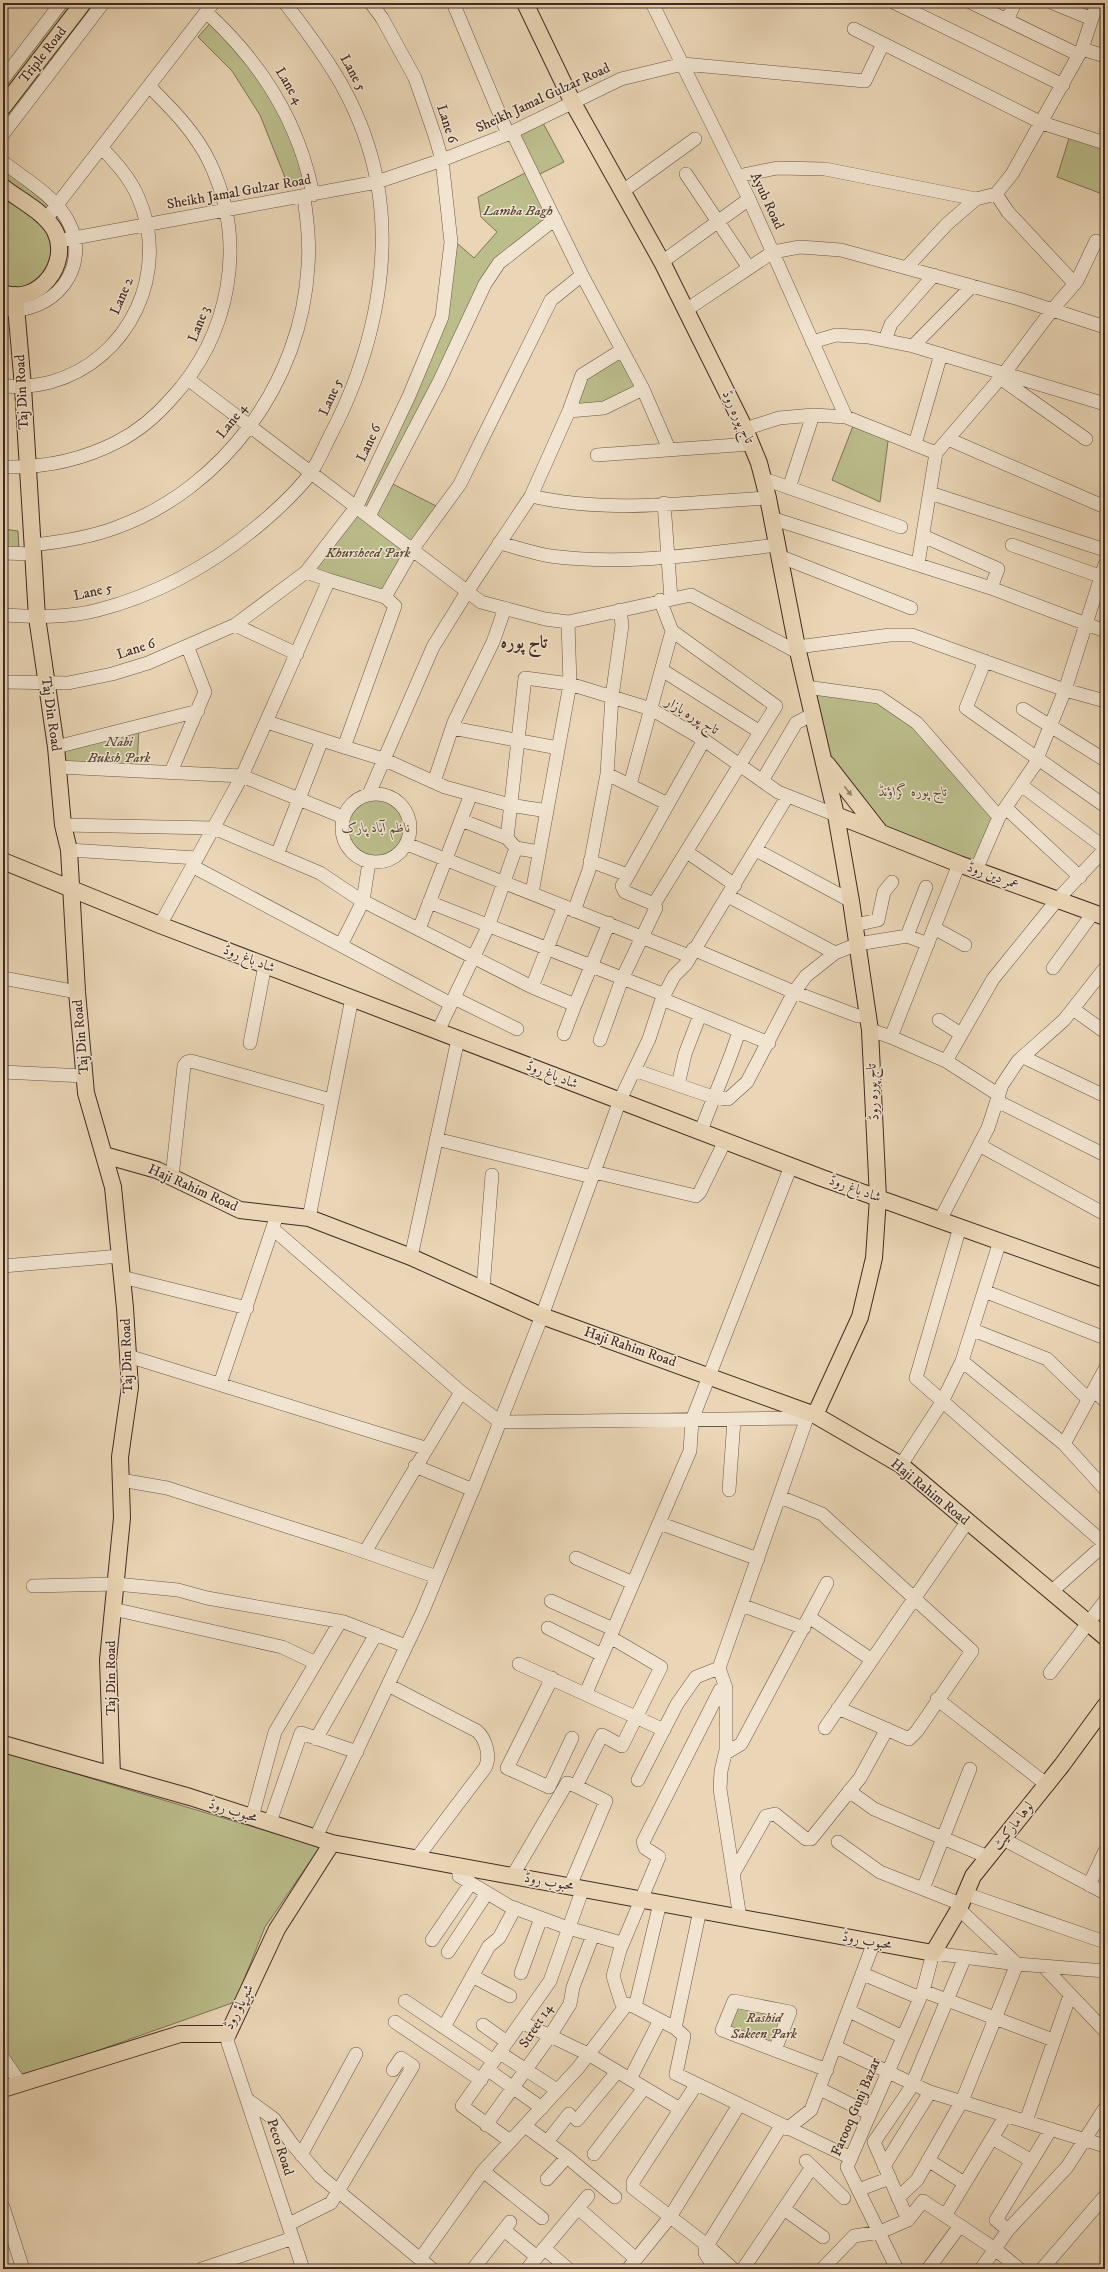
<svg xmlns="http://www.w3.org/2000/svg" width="1108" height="2272" viewBox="0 0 1108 2272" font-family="'IM FELL DW Pica',Amiri,serif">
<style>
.green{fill:#bbbd8b;stroke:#7e7456}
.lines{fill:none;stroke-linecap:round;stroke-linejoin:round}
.minor-casing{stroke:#6b5546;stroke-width:14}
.major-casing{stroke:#412a21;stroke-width:18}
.minor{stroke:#f1e4d0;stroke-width:13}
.major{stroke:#ead6b6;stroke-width:16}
.oneway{fill:#96806c}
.labels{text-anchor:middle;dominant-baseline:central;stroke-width:3;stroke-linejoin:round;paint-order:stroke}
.street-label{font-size:14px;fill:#412a21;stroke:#f1e4d0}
.park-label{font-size:14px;font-style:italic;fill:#594736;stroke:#f1e4d0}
.district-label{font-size:18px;font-weight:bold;fill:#412a21;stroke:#f1e4d0}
</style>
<rect width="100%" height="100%" fill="#ead6b6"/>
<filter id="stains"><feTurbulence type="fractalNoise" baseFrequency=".005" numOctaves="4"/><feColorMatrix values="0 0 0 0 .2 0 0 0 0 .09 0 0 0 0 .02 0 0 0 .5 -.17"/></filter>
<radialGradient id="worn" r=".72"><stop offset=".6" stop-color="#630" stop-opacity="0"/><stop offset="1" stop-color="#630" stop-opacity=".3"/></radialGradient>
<path class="green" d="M64,3H73L3,93V83Z
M86,3H97L9,116L4,115Z
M213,20L287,117L306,180L288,185L260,115L232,71L198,37Z
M543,123L564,162L534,177L555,219L498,263L387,481L442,509L385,597L306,572L357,506L442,317L451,242L458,244L474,258L497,232L481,217L478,197L531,170L515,137Z
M1071,132L1105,143V195L1057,177Z
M3,168L47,204L48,209L43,210L3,178Z
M3,191L46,226L53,248L45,275L25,289L3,290Z
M622,350L643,389L604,408L569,411L579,380Z
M855,421L889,434L880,502L832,480Z
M3,529L18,531L19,550H3Z
M806,687L879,697L917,723L999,817L976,870L883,832L821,744Z
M139,726L137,770L58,767L56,747Z
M342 828a34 34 0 1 1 68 0a34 34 0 1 1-68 0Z
M3,1752L320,1847L265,1927L235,2002L3,2084Z
M734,2001L790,2012L775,2050L722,2030Z"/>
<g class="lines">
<g class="minor-casing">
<path id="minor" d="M652,3L749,199L846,417
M895,3L1063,85
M972,3L1079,55
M1053,3L1092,19
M454,5L508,134
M206,12C261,62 299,121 313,195
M1007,20L1015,3
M854,29L1042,123L1105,143
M1082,49L1105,56
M3,79L61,3
M512,132L582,275L643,389L669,449
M3,134L103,3
M3,162C25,179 55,196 68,221C93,267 53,316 3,309
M686,174L749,268
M738,176L777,168L825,169L976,199
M623,191L695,139
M996,194L1008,212L1075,284
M46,219L213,3
M58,241L377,182L442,160L508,134L621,79L683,64L865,81L883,44
M662,262L749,199
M906,268L947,224L976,199L996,194L1012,174L1082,49L1097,3
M686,310L773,252L800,247L841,250L1019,299L1105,327
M885,340L891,324L934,275
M812,342L836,335L868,337L913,346L1105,404
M913,346L972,286
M1000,378L1086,439
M189,380L481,602L545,619L568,622L691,595L799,653
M3,386C19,387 36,386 51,382C130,360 171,271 138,197C130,178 116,163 102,148
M569,411L604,408L643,389
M745,429L779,418L813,415L846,417L936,453
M948,439L1105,507
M915,444L941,354
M597,455L751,444
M3,467C42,468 82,460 117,442C137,432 156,416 171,399C230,335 248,244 210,163C196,133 172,109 149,86
M763,481H770L901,527
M789,488L813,415
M930,493L1105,550
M531,496C608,514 690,502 768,498
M664,503L671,599
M369,516L439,382L485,284L499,263L555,219
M771,518L991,588L1105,631
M923,536L998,569L991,588
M499,543C516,547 533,553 550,556C624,566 703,554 777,545
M32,545C60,542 88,538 115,528C224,489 302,381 308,266C310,243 307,220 304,197
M1012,545L1105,578
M3,553L33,554
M779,556L911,608
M918,564L936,453L1003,375L1052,310L1077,281L1096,241
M329,580L385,597
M3,615C34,617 68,618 98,610C164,593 223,558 274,512C287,500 302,486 312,471C319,460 324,448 330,436C370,360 393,268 377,181C363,108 329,60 285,3
M235,625L297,654
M797,647L890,635H912L1065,690L1105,701
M985,661L966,708L1105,806
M662,670L760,732
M3,682L68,683L112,674L148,663L235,625L306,572L357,506L409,396L442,317L451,242L442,160L435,136L415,78L382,18L371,3
M806,687L879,697L917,723L999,817
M1023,709L1105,760
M267,722L344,747L395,606L385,597L412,550L460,484L551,300L582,275
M452,728L558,748
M56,747L198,711
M344,747L383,759L445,787L510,805L547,811
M58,767L242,776L343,817
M171,772L205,692L188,648
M607,774L668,804
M762,781L796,723L813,714
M434,782L454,722L493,642L505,608
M630,785L672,631
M1021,785L1105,848
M342 828a34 34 0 1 1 68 0a34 34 0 1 1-68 0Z
M369,794L433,647L467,592L531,496L569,411L582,375L622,350
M1006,808L1080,877
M461,820L507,838L516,848L539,852
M63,825L214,828L320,873L359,899L532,987L575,1005L609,923
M507,838L525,678L570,684L651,709L704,740L778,792L836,815
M407,844L689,956
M69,850L197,858
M756,850L851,901
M687,852L735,885
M277,855L322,740
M590,861L628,875
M959,864L891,1037L946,1061L999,1095
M192,866L451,1004
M976,870L999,817L1034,766L1065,690L1105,564
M532,893L570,684L568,622
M728,896L835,953
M429,902L665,995
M654,904L776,706L672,631L660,600
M574,911L589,870L607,774L612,697L622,625L620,610
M160,925L242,776L329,580L306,572
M855,925L878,920L884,892L892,882
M934,928L965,945
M419,929L471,794
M907,936L926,887
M341,945L363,901L369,862
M693,949L794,992L858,1016L868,1015
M1053,968L1093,913
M3,978L77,992
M532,987L564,906
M454,998L517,1029
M662,999L769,1043
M1073,1009L1105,1032
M939,1020L961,1034
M870,1030L891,1037
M438,1031L488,927L516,848
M564,1034L575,1005
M600,1040L622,979L656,908L654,904L625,892L622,886L704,740
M250,1043L265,965
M1023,1057L1105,1096
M946,1061L993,979L1057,900L1105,849
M634,1070L713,1097L728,1099L747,1082L794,992L806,976L835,953L858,944L907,936L928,944
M3,1072L84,1076
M678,1085L685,1054L700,1015
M997,1101L1105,1155
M701,1131C713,1097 729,1065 739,1031
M436,1139L592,1177
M979,1145L1105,1214
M594,1172L696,1196L700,1192L725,1141
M172,1177L184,1066L187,1062L191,1061L331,1100
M309,1218L352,998
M940,1220L988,1128L1002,1085L1018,1061L1064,1020L1105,968
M960,1227L916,1378L1105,1544
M273,1229L461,1392L500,1422L807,1418L815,1415
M411,1257L458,1039
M3,1266L120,1256
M122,1277L247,1308
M483,1289L492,1175
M984,1291L1105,1338
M973,1330L1047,1359L1088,1399
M128,1356L425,1448
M962,1361L1064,1444L1105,1489
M220,1384L275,1221
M1094,1390L1105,1401
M1064,1444L1105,1369
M901,1465L942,1402L962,1361L1000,1241
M415,1466L473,1490
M121,1480L167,1488L345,1545L437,1577
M729,1490L734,1420
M780,1497L822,1514L972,1651L917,1731L909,1739L838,1708
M659,1523L758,1559
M365,1552L461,1392
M576,1558L633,1583
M33,1586L116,1584L178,1590L207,1598L344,1622L406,1646
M1051,1592L1105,1544
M551,1601L613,1629
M741,1605L804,1628
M113,1609L282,1647L316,1663
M809,1617L872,1660
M548,1628L602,1655
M519,1664L664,1730
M1050,1673L1105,1601
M552,1678L507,1768L549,1787L572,1738
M388,1685L477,1731C486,1739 491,1757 485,1768L416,1859
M586,1693L690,1451L692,1420L791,1166
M937,1699L1046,1784
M825,1728L967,1522
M316,1739L376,1634
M726,1753L741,1744L827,1583
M638,1780L677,1704L696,1677L719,1668
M849,1791L874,1809L988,1857
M252,1817L275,1732L340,1622
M270,1822L301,1733L357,1752
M316,1837L422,1613L475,1485L542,1316L620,1100L649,1039L662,999L674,976L686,964L787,797
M1003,1839L1105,1893
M838,1842L880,1872L961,1904
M459,1865V1876L509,1906L568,1928L618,1942
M733,1874L766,1816L775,1814L806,1839H811L860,1778L887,1729
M513,1875L567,1783L576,1786L602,1735L622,1746L661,1667L610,1637
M1089,1885L1105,1851
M570,1886L606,1801L576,1786
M923,1889L970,1769
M966,1894L1105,1942
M660,1903L635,2007L675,2028
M700,1910L675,2028L684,2036L676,2074L851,2158
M740,1918L720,1789L721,1771L726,1750V1688L719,1668L807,1418
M432,1940L471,1883
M448,1952L487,1893
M1044,1967L1105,2031
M521,1973L541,1918
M863,1974L920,1998
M472,1976L510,1996
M923,1991L1053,2040
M405,2001L494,2061
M635,2007L621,2002L613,1976L620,1950L659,1857L645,1848L643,1842L720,1690L726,1688
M849,2011L903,2037
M395,2022L481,2080
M521,2022L588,2054L680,2109
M483,2025L507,2042
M444,2027L489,1946L499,1938L515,1908
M228,2034V2043L303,2269
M836,2047L930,2092L1105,2146
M775,2050L790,2012L734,2001L722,2030L827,2070
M500,2053L557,2090
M3,2058L20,2083
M488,2070L542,2108
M630,2079L660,2020
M696,2085L633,2182V2188L708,2246L733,2269
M820,2089L870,2114
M248,2100L274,2119L293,2145L320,2176L432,2269
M577,2120L617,2072
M1026,2121L1070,1995
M486,2125L550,2036L570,2004L573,1987L593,1935
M525,2126L567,2157L615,2197
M787,2129L811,2110L874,1942
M1051,2129L996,2220L1008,2230L1067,2167L1105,2108
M992,2138L1032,2161
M510,2141L462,2106L550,1981L583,1888
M547,2142L569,2114
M594,2154L644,2088
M301,2155L356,2054
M928,2160L964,2183
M806,2161L844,2198
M884,2166L930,2092
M547,2179L567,2157
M858,2190L890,2178
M898,2198L917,2180L962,2101L1017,1964L959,1909
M3,2207L23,2269
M578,2208L636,2259
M784,2209L823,2237
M945,2216L1006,2115
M542,2218L483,2171L578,2068L627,2004
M908,2220L874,2142L910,2089L965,1957
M289,2224L331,2203L413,2066L401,2058L393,2070
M504,2230L537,2257
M544,2248L568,2269
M420,2259L483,2171
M202,2269L293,2238
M473,2269L510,2222
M527,2269L588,2196
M628,2269L670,2217L739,2105
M710,2269L712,2264L705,2253V2249L781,2126
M743,2269L812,2167
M822,2269L854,2236L880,2232L908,2220L923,2201L995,2249L1019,2269
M897,2269L847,2167L923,1991L933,1953L1017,1964L1105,1971
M928,2269L959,2227
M981,2269L1008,2230
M1042,2269L1105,2196"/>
</g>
<g class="major-casing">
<path id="major" d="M525,3L573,103L662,262L745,429L759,463L768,498L797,647L836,815L851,901L870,1030L878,1198L874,1258L860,1317L815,1415
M3,107L83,3
M3,187C19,200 45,212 55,231C71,264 38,306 3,293
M15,295L23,387L37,617L56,747L63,825L69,850L77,992L86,1093L113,1187L125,1308L130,1387L120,1457L122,1518L108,1660L112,1775
M827,764L880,832
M836,815L959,864L1105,917
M3,861L160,925L822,1178L1105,1279
M104,1155L157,1170L240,1210L309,1218L411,1257L542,1316L815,1415L901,1465L1105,1637
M3,1744L190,1797L332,1843L933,1953L959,1909L973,1876L1062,1765L1105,1706
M3,2089L180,2034H228L277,1929L332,1843"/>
</g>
<use href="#minor" class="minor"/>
<use href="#major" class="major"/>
</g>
<defs><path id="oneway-solid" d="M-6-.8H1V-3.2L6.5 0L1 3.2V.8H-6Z"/></defs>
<use class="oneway" href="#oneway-solid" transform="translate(848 791) rotate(52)"/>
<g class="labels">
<g class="street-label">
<text transform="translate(43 55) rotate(-52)">Triple Road</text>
<text transform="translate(353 73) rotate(61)">Lane 5</text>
<text transform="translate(289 86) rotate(59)">Lane 4</text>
<text transform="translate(543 98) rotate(-25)">Sheikh Jamal Gulzar Road</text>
<text transform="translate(447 124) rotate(72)">Lane 6</text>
<text transform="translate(239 192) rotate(-10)">Sheikh Jamal Gulzar Road</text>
<text transform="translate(767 201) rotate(65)">Ayub Road</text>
<text transform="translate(122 296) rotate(-67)">Lane 2</text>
<text transform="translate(199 324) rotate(-69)">Lane 3</text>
<text transform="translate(22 392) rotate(-93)">Taj Din Road</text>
<text transform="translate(331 397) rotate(-66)">Lane 5</text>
<text transform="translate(738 417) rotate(65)">تاج پورہ روڈ</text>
<text transform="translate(232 421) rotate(-52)">Lane 4</text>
<text transform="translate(369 443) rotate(-65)">Lane 6</text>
<text transform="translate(93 592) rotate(-13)">Lane 5</text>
<text transform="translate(136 649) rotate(-18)">Lane 6</text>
<text transform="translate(51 714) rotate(82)">Taj Din Road</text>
<text transform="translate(692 716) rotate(31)">تاج پورہ بازار</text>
<text transform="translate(993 876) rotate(20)">عمر دین روڈ</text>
<text transform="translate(249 959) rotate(21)">شاد باغ روڈ</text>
<text transform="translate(81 1037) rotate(-95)">Taj Din Road</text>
<text transform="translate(552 1075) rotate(21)">شاد باغ روڈ</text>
<text transform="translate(873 1092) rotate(-93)">تاج پورہ روڈ</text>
<text transform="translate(193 1188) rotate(24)">Haji Rahim Road</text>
<text transform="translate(855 1189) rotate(20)">شاد باغ روڈ</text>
<text transform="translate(630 1347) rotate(19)">Haji Rahim Road</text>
<text transform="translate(127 1356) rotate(-92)">Taj Din Road</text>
<text transform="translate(930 1492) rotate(39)">Haji Rahim Road</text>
<text transform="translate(111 1678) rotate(-90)">Taj Din Road</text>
<text transform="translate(233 1811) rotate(17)">محبوب روڈ</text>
<text transform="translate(1013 1826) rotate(-52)">لوہا مارکیٹ</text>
<text transform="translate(549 1882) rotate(10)">محبوب روڈ</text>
<text transform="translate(867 1941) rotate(10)">محبوب روڈ</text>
<text transform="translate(239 2007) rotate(-63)">شېرپاؤ روڈ</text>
<text transform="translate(536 2026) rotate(-57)">Street 14</text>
<text transform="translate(856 2107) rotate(-67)">Farooq Gunj Bazar</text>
<text transform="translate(280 2147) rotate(72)">Peco Road</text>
</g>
<g class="park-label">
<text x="518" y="211">Lamba Bagh</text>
<text x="368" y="553">Khursheed Park</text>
<text x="119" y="742">Nabi<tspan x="119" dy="16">Buksh Park</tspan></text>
<text x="913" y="792">تاج پورہ گراؤنڈ</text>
<text x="376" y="828">ناظم آباد پارک</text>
<text x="764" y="2018">Rashid<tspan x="764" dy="16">Sakeen Park</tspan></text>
</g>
<g class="district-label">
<text x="524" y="643">تاج پورہ</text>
</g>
</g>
<rect width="1108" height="2272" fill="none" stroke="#ead6b6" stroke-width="16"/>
<rect x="4" y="4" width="1100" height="2264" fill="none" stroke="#412a21" stroke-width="2"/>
<rect x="8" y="8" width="1092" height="2256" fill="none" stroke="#412a21"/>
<rect width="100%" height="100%" filter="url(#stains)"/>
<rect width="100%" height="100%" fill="url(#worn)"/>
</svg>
